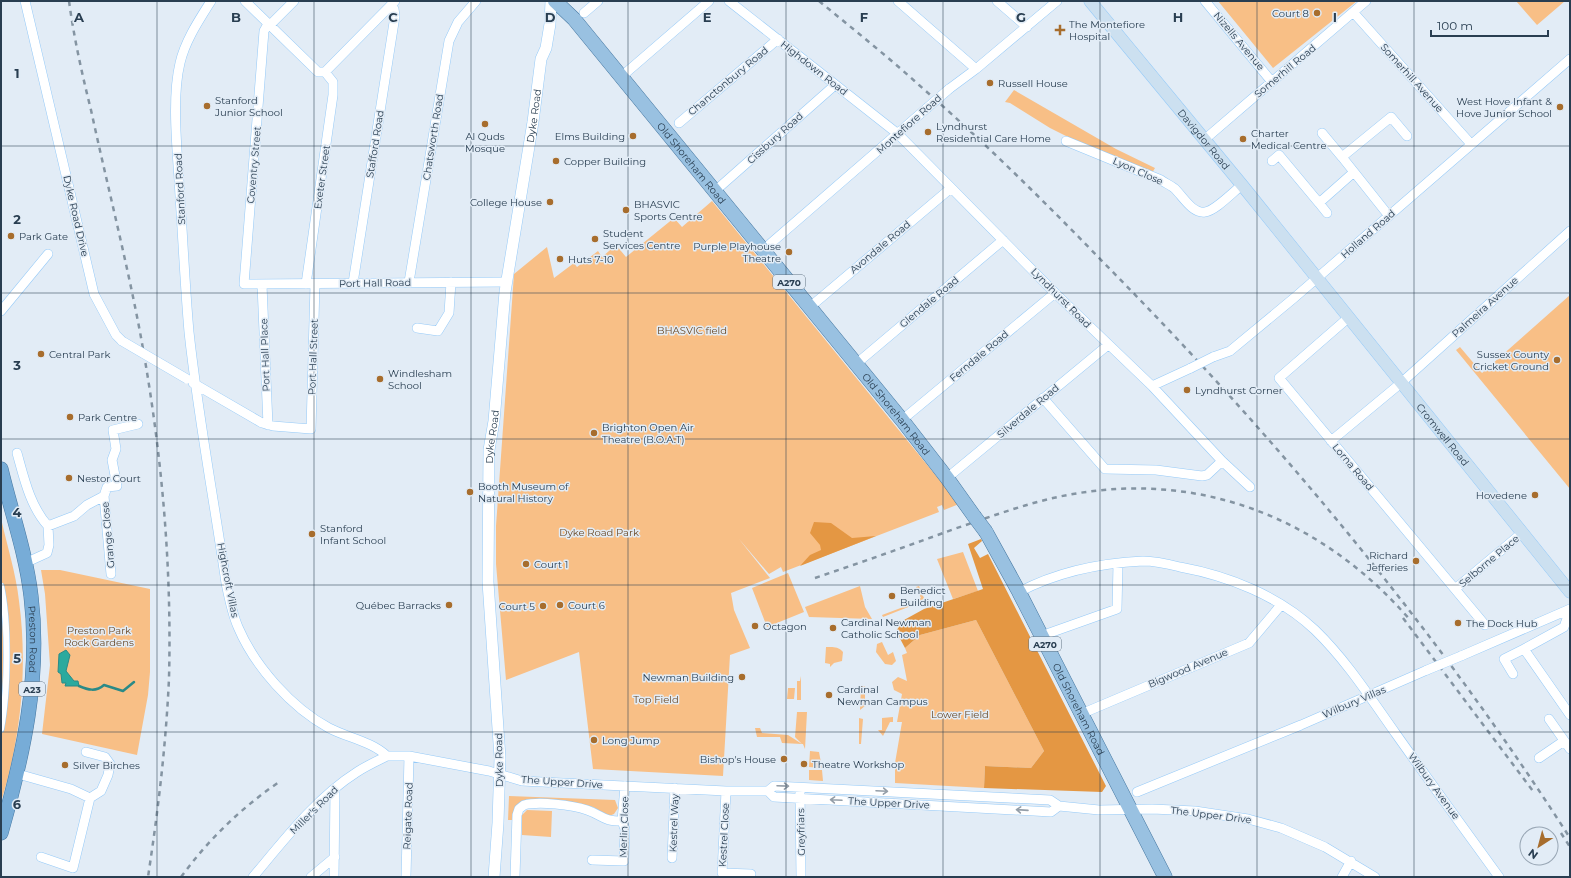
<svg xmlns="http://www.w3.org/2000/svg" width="1571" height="878" viewBox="0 0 1571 878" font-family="Montserrat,sans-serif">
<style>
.green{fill:#f8bf86}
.forest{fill:#e49743}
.water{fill:#2baa9e;stroke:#2a8a87}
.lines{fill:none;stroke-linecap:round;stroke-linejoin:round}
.stream{stroke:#2a8a87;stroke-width:2.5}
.pedestrian-casing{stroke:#95caf8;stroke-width:7}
.minor-casing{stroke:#95caf8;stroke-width:10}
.tertiary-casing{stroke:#95caf8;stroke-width:12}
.secondary-casing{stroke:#95caf8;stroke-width:13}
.primary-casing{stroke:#4678a2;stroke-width:15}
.trunk-casing{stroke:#4678a2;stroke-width:15}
.pedestrian{stroke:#fff;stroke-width:6}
.minor{stroke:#fff;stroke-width:9}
.tertiary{stroke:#fff;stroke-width:11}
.secondary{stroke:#cce0f0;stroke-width:12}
.primary{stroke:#99c1e1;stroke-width:14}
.trunk{stroke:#77acd7;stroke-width:14}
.rail{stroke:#8494a2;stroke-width:2.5;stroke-dasharray:5 5;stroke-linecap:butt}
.minor-bridge-casing{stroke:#95caf8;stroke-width:10;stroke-linecap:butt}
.primary-bridge-casing{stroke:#4678a2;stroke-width:15;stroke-linecap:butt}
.minor-bridge{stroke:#fff;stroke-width:9}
.primary-bridge{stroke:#99c1e1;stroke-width:14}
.oneway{stroke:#949ea8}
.grid{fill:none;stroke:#293e51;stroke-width:1;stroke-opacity:0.55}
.poi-dot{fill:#a76d2d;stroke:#e2ecf6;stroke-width:1.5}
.labels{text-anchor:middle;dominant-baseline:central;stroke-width:3;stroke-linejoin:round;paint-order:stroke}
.shield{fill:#e2ecf6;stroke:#607282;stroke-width:1}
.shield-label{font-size:9px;font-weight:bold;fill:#293e51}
.poi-label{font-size:10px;fill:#293e51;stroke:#e2ecf6;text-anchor:start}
.street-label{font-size:10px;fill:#293e51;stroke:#e2ecf6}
.park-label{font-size:10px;fill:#6a4927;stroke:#e2ecf6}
.grid-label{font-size:13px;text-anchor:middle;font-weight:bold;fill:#293e51;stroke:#e2ecf6;stroke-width:3;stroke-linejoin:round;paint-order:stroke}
</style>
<rect width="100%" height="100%" fill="#e2ecf6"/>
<path class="green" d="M1218,1H1357L1273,68Z
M1516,1H1565L1537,25Z
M1014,90L1116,149L1155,168L1152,173L1086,146L1050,128L1010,103L1005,102Z
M712,201L959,504L944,510L942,505L937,507L939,512L783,572L781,567L769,574L739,539L770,578L731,593L734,610L750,648L730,655L723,776L593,769L579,652L506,680L496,564V526L514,274L547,247L554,278L574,263L577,267L598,251L602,257L616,245L626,257L674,218L682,227Z
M1570,295V489L1456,350L1460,347L1482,373Z
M1,518C7,546 16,573 19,601C28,668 21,738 1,802Z
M963,552L978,591L953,599L937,559Z
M41,570H60L150,589V672L148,695L137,755L42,734L50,665L45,594Z
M788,573L804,612L767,627L752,588Z
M860,586L865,607L872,619L809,617L805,607Z
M919,586L924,598L921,602L883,617L882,615L914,603V601L921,598L916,587Z
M976,620L1044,751L1031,768L985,766L984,788L895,783V763L902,722H897L902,694L894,690L892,682L898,677L907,681L902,655L907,653L905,648L920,635Z
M882,642L888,655L893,652L896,661L892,665L885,664L876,652L877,644Z
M826,647C832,647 838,646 843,652L842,661L834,663L830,667V664L825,663Z
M801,676V700H797V681H800Z
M861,686H865V706L860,710Z
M788,688H795L794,699H787Z
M797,712H807L805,749L803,744H802L782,743L780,737H757L755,728H760L762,733L788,735L802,744L795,737Z
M893,717V722H890L883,736L878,730H882V718Z
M859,718L863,719L861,744H859Z
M810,751L819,752L822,768L809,767Z
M809,770H822L823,781L809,780Z
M509,796L615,800L618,808L614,814L609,816L593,807L575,803L525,801L513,820H508Z
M527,810L552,811L551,837L522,835V815Z"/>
<path class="forest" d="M814,522L831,523L852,538L876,536L800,566L810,555L821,550L820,545L810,533Z
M981,539L982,541L974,548L980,558L988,554L1106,786L1102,792L984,788L985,766L1031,768L1044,751L976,620L920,635L905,648L896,631L904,620L924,609L983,589L968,544Z"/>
<path class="water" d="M66,650L70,655L66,671L74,681H78L79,686H65L66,683H62L61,674L58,672L59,654Z"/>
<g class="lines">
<path class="stream" d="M79,686C88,690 96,692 104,685L123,691L134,682"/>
<g class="pedestrian-casing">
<path id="pedestrian" d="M1,586C9,623 8,692 1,729"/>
</g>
<g class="minor-casing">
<path id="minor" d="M25,1L94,294L116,335L122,341
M211,1C199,20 185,41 180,63C171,100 178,157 180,196C183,241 185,286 189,332C198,416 214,500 226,583C229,598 232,613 238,627C255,667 292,708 329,728C348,738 371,741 387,756H409L489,771L522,781L726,791H768L774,786L1050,800L1059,806L1099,810L1152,809L1195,811L1248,819L1281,828L1325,847L1375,877
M245,1L318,72H325
M729,1L898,134L1055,293L1152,386L1222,461L1250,487
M898,1L976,69
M997,1L1027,27
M1205,1L1272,82
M1353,12L1471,144
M584,13L598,1
M268,24L264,31L244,284L506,282
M270,25L294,1
M325,72L395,1
M621,77L709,1
M949,89L976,69L1057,1
M679,123L778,39
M1322,133L1342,157
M1204,140L1366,1
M1066,141L1161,180C1165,183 1170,185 1174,188C1182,195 1192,214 1205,212C1215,211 1233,192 1242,185
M1272,161L1279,155L1319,203L1354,172L1342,157L1391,117L1407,136
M1354,172L1389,216
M715,191L835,85
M1319,203L1327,213
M763,250L927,108
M409,282L449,41L458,22L476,1
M353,283L395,16L394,9L390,6
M306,284L333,95V82L325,72
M262,285L268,425
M810,307L951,188
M1,311L48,254
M1348,318L1279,378L1485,625
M417,328L438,331L449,313L451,282
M1213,357L1230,351L1294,298L1570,59
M856,364L1003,240
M193,383L262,423L273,426L311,429L315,284
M1152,386L1191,368
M1043,398L1105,469L1156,470L1202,476L1207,475L1222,461
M902,420L1055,293
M1331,441L1401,383L1570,231
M17,453C24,478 30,506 48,526L49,545L47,553L25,563
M947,478L1108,345
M48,526L74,516L87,505L104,496
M111,574L104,496L107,487L117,486L112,460L116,449L113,430L138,424
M1455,589L1522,533
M1019,592C1057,572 1101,563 1143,561C1156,561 1168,564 1180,567C1229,576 1279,596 1315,630C1347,661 1371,699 1396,734C1430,782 1465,830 1499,877
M1570,610L1564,627L1524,649L1570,715
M1041,636L1117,609L1118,564
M1461,656L1570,609
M1513,674L1504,659L1524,649
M1081,714L1249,643L1281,605
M1549,719L1570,749
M1539,758L1564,741
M18,774L71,789L90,798
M726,791L722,873L751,874
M768,791L774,797L1051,812L1059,806
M800,792L801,877
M1137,792L1301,725L1427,670
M41,857L73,868L90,798L101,791L108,775L110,764L105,757L86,752
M672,858L675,788
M592,860L624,861L625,829L622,821L625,786
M253,877C284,840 316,798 357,772C366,766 377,761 387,756
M311,877L335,857
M334,877L335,788
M406,877L409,756
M515,877L517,815L519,809L524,805C539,801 572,805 587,810C604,816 602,821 622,821
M1342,877L1351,861"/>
</g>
<g class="tertiary-casing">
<g id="tertiary">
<path id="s1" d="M494,877L498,823L500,758L488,582L489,450L494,421L505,292L533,122L541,59L546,48L550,24L551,1"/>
</g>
</g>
<g class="secondary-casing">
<g id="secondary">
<path id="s2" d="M1090,1L1242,185L1570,592"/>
</g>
</g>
<g class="primary-casing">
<g id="primary">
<path id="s3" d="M555,1L574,19L902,420L947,478L974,516"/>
<path id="s4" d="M986,532L1019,592L1165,877"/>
</g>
</g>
<g class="trunk-casing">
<g id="trunk">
<path id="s5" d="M1,469C11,511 26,553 31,596C41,677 23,756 1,833"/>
</g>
</g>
<use href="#pedestrian" class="pedestrian"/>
<use href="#minor" class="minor"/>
<use href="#tertiary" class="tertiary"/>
<use href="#secondary" class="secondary"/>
<use href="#primary" class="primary"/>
<use href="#trunk" class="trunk"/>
<path class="rail" d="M69,1C74,38 82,74 91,110C107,184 126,258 140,332C161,446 172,562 169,678C166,745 158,811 148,877
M819,1C853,29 887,56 919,85C983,141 1044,201 1103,262C1277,438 1436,629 1570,838
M815,578C862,562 908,546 954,529C993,516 1032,501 1073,494C1205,471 1325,521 1411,621
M1403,618L1533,791
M1561,833L1570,847
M181,877C209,839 240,809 279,782"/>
<g class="minor-bridge-casing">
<path id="minor-bridge" d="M927,108L949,89
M122,341L187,379
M1191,368L1213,357
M1427,670L1461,656"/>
</g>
<g class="primary-bridge-casing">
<path id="primary-bridge" d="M974,516L986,532"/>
</g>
<use href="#minor-bridge" class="minor-bridge"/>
<use href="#primary-bridge" class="primary-bridge"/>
</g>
<defs><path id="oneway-shaft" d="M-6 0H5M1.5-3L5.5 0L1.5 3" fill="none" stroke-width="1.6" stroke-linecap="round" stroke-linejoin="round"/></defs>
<g class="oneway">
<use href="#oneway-shaft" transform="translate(783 786) rotate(2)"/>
<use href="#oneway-shaft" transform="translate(882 791) rotate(3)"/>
<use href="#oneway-shaft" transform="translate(836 800) rotate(-177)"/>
<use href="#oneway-shaft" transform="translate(1022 810) rotate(-176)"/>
</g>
<path class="grid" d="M157,1V877M314,1V877M471,1V877M628,1V877M786,1V877M943,1V877M1100,1V877M1257,1V877M1414,1V877M1,146H1570M1,293H1570M1,439H1570M1,585H1570M1,732H1570"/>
<g class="poi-dot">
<circle cx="1317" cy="13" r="4"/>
<path d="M1058 24h4v4h4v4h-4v4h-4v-4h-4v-4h4z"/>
<circle cx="990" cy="83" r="4"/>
<circle cx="207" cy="106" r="4"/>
<circle cx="1560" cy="107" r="4"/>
<circle cx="485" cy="124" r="4"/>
<circle cx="928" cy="132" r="4"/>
<circle cx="633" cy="136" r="4"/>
<circle cx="1243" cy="139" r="4"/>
<circle cx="556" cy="161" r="4"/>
<circle cx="550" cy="202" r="4"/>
<circle cx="626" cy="210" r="4"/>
<circle cx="11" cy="236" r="4"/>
<circle cx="595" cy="239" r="4"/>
<circle cx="789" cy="252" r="4"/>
<circle cx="560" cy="259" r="4"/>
<circle cx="41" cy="354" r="4"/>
<circle cx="1557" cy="360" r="4"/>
<circle cx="380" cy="379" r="4"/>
<circle cx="1187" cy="390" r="4"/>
<circle cx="70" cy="417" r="4"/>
<circle cx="594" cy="433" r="4"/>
<circle cx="69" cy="478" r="4"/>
<circle cx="470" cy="492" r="4"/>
<circle cx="1535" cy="495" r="4"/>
<circle cx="312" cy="534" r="4"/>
<circle cx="1416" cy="561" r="4"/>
<circle cx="526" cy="564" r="4"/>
<circle cx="892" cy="596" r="4"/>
<circle cx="449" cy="605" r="4"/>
<circle cx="560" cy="605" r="4"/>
<circle cx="543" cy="606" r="4"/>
<circle cx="1458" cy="623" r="4"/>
<circle cx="755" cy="626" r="4"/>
<circle cx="833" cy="628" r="4"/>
<circle cx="742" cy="677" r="4"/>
<circle cx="829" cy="695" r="4"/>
<circle cx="594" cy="740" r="4"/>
<circle cx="784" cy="759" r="4"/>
<circle cx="804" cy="764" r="4"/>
<circle cx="65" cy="765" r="4"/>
</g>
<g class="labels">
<g class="shield">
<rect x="773" y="275" width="32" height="14" rx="3"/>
<rect x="1029" y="637" width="32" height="14" rx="3"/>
<rect x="19" y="682" width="26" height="14" rx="3"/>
</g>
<g class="shield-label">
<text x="789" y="282">A270</text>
<text x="1045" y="644">A270</text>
<text x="32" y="689">A23</text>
</g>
<g class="poi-label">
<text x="1309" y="13" text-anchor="end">Court 8</text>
<text x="1069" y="24">The Montefiore<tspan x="1069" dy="12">Hospital</tspan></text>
<text x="998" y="83">Russell House</text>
<text x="215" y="100">Stanford<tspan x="215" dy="12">Junior School</tspan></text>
<text x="1552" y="101" text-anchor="end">West Hove Infant &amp;<tspan x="1552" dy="12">Hove Junior School</tspan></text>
<text x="936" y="126">Lyndhurst<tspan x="936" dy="12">Residential Care Home</tspan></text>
<text x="1251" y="133">Charter<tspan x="1251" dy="12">Medical Centre</tspan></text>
<text x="485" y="136" text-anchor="middle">Al Quds<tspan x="485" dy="12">Mosque</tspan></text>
<text x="625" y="136" text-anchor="end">Elms Building</text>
<text x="564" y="161">Copper Building</text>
<text x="542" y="202" text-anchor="end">College House</text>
<text x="634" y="204">BHASVIC<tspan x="634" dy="12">Sports Centre</tspan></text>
<text x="603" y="233">Student<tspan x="603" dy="12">Services Centre</tspan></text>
<text x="19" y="236">Park Gate</text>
<text x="781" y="246" text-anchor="end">Purple Playhouse<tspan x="781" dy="12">Theatre</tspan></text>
<text x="568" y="259">Huts 7-10</text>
<text x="49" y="354">Central Park</text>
<text x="1549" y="354" text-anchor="end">Sussex County<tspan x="1549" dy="12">Cricket Ground</tspan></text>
<text x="388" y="373">Windlesham<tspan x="388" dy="12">School</tspan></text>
<text x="1195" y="390">Lyndhurst Corner</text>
<text x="78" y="417">Park Centre</text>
<text x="602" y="427">Brighton Open Air<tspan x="602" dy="12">Theatre (B.O.A.T)</tspan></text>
<text x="77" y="478">Nestor Court</text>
<text x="478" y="486">Booth Museum of<tspan x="478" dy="12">Natural History</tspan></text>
<text x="1527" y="495" text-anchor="end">Hovedene</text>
<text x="320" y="528">Stanford<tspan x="320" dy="12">Infant School</tspan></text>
<text x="1408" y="555" text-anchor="end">Richard<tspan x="1408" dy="12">Jefferies</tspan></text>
<text x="534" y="564">Court 1</text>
<text x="900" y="590">Benedict<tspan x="900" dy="12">Building</tspan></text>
<text x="441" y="605" text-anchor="end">Québec Barracks</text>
<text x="568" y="605">Court 6</text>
<text x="535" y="606" text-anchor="end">Court 5</text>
<text x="841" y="622">Cardinal Newman<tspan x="841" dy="12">Catholic School</tspan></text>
<text x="1466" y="623">The Dock Hub</text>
<text x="763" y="626">Octagon</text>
<text x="734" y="677" text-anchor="end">Newman Building</text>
<text x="837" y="689">Cardinal<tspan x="837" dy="12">Newman Campus</tspan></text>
<text x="602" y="740">Long Jump</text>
<text x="776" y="759" text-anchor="end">Bishop's House</text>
<text x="812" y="764">Theatre Workshop</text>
<text x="73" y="765">Silver Birches</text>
</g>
<g class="street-label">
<text transform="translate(1239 41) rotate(50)">Nizells Avenue</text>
<text transform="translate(814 68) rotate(38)">Highdown Road</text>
<text transform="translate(1285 71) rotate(-40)">Somerhill Road</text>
<text transform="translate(1412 78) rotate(48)">Somerhill Avenue</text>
<text transform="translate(728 81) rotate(-40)">Chanctonbury Road</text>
<text stroke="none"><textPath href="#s1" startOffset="765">Dyke Road</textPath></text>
<text transform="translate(909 124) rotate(-42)">Montefiore Road</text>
<text transform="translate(433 137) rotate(-81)">Chatsworth Road</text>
<text transform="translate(775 138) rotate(-42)">Cissbury Road</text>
<text stroke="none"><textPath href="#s2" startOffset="179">Davigdor Road</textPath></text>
<text transform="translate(375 144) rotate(-81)">Stafford Road</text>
<text stroke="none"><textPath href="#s3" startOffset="212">Old Shoreham Road</textPath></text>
<text transform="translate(254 165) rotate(-85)">Coventry Street</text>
<text transform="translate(1138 171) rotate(24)">Lyon Close</text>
<text transform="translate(322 177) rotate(-82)">Exeter Street</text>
<text transform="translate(180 189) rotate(-93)">Stanford Road</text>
<text transform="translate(76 216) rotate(77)">Dyke Road Drive</text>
<text transform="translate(1368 234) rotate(-41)">Holland Road</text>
<text transform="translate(880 247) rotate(-40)">Avondale Road</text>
<text transform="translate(375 283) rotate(-1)">Port Hall Road</text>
<text transform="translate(1061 298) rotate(45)">Lyndhurst Road</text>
<text transform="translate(929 302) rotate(-40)">Glendale Road</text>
<text transform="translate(1485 307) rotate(-42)">Palmeira Avenue</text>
<text transform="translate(265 355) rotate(-92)">Port Hall Place</text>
<text transform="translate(979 356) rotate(-40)">Ferndale Road</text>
<text transform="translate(313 357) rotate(-88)">Port Hall Street</text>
<text transform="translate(1028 411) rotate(-40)">Silverdale Road</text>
<text stroke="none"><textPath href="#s3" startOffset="536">Old Shoreham Road</textPath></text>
<text stroke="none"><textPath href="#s2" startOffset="559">Cromwell Road</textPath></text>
<text stroke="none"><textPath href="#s1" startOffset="441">Dyke Road</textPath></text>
<text transform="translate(1353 467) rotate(50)">Lorna Road</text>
<text transform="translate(108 535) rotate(-95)">Grange Close</text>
<text transform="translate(1489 561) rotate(-40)">Selborne Place</text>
<text transform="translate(228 580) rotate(79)">Highcroft Villas</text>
<text stroke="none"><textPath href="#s5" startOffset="174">Preston Road</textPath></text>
<text transform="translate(1188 668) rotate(-23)">Bigwood Avenue</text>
<text transform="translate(1354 702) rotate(-23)">Wilbury Villas</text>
<text stroke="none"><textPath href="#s4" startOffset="200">Old Shoreham Road</textPath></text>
<text transform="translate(499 760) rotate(-91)">Dyke Road</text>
<text transform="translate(562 782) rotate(4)">The Upper Drive</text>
<text transform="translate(1434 786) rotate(54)">Wilbury Avenue</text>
<text transform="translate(889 803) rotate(3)">The Upper Drive</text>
<text transform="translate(314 810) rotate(-45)">Miller's Road</text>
<text transform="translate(1211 815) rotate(7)">The Upper Drive</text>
<text transform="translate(408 816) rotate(-88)">Reigate Road</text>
<text transform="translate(674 823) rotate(-88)">Kestrel Way</text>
<text transform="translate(624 827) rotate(-88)">Merlin Close</text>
<text transform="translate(801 832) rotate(-91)">Greyfriars</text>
<text transform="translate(724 835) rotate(-87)">Kestrel Close</text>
</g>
<g class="park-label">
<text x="692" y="330">BHASVIC field</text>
<text x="599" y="532">Dyke Road Park</text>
<text x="99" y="630">Preston Park<tspan x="99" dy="12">Rock Gardens</tspan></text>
<text x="656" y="699">Top Field</text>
<text x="960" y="714">Lower Field</text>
</g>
</g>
<g class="grid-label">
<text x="79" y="22">A</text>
<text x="236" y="22">B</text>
<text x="393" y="22">C</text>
<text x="550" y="22">D</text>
<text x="707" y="22">E</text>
<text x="864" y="22">F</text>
<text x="1021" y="22">G</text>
<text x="1178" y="22">H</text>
<text x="1335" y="22">I</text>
<text x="17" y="78">1</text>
<text x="17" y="224">2</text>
<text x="17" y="370">3</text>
<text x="17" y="517">4</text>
<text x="17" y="663">5</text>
<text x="17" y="809">6</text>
</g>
<rect width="1571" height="878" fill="none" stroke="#293e51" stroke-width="4"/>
<g transform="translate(1539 846) rotate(216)"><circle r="19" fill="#e2ecf6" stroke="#98a6b4"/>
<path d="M0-3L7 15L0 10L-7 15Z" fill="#a76d2d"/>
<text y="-6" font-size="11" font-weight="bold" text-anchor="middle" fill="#293e51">N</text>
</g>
<path d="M1431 30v6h117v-6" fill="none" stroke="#293e51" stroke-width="2"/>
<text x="1437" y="30" font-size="12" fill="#293e51" stroke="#e2ecf6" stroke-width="3" paint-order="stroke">100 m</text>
</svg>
